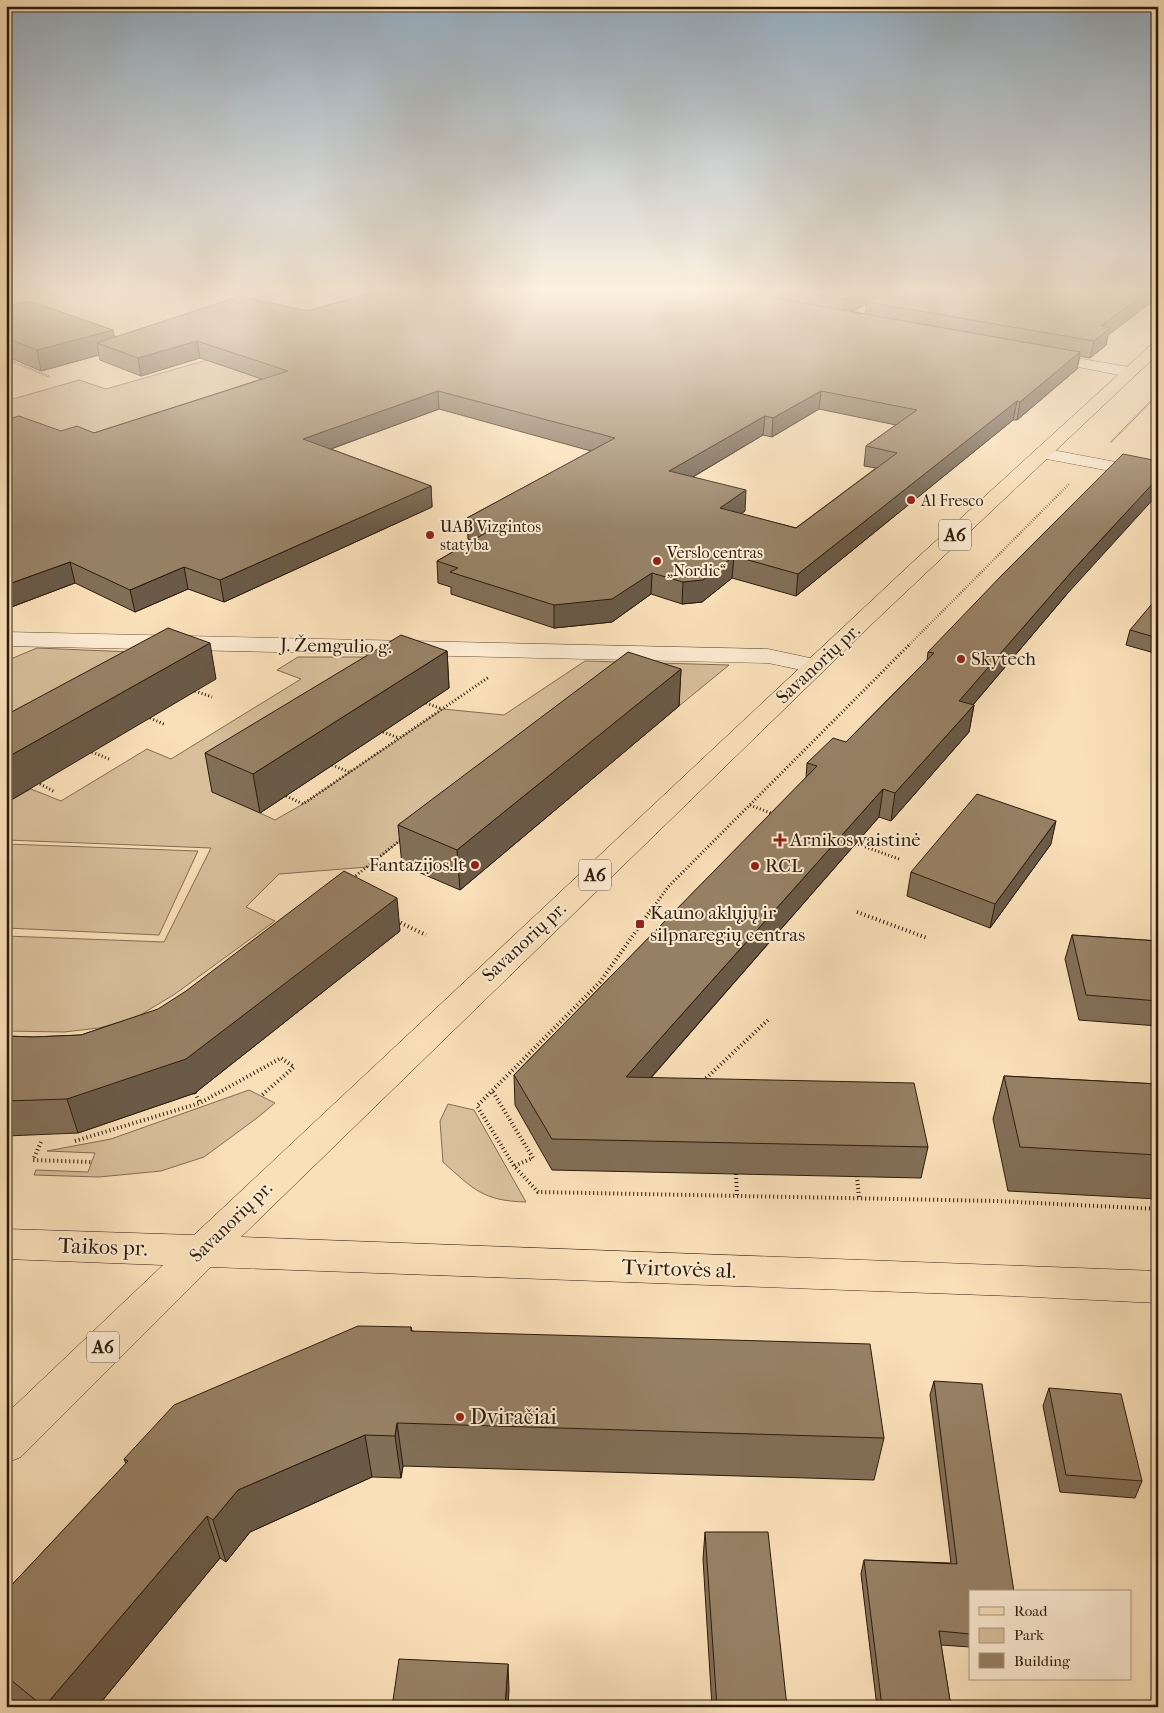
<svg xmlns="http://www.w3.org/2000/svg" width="1164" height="1713" viewBox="0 0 1164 1713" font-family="'IM FELL French Canon',serif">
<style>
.green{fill:#d7bf9b;stroke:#826d53}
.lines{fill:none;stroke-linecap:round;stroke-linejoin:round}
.minor-casing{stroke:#604c36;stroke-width:1}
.primary-casing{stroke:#2c1b0b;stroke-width:1}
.path-far3{stroke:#2c1b0b;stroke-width:2;stroke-dasharray:0.5 1;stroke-linecap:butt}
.path-far2{stroke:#2c1b0b;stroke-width:2.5;stroke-dasharray:0.5 2;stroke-linecap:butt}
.path-far1{stroke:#2c1b0b;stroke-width:3;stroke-dasharray:1 2.5;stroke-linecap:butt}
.path{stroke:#2c1b0b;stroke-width:4;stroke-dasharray:1 3;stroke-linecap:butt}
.minor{fill:#fcebd2;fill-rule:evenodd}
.primary{fill:#fae0b9;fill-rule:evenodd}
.wall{fill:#826f57;stroke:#2c1b0b;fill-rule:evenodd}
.shaded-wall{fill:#6a5a47;stroke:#2c1b0b}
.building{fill:#978165;stroke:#2c1b0b;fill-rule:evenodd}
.poi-dot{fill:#8f2418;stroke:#fcebd2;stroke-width:2}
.labels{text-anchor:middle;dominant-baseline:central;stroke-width:4;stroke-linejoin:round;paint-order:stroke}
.far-poi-label{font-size:16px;fill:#2c1b0b;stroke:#fcebd2;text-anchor:start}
.shield{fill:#fcebd2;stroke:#6a5947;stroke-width:1}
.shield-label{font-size:18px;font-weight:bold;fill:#2c1b0b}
.street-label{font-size:19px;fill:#2c1b0b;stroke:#fcebd2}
.poi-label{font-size:19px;fill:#2c1b0b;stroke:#fcebd2;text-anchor:start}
.near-street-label{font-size:22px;fill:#2c1b0b;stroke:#fcebd2}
.near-poi-label{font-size:22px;fill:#2c1b0b;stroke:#fcebd2;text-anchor:start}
</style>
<rect width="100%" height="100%" fill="#fae0b9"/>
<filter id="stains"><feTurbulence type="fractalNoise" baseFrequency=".004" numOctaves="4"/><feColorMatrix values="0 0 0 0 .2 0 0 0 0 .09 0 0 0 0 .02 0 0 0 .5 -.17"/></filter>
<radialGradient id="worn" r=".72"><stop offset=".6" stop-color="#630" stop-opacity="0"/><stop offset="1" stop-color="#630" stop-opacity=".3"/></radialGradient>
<path class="green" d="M207,360L290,389L98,453L6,440V401L79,380L106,389Z
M37,648L180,654L6,759V661Z
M298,657H386L260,813L275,820L303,804L443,709L504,715L585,661L729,665L679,706L598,679L368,867L279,874L246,907L275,921L175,994L137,1017L99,1028L64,1032L6,1031V936L164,942L211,848L6,840V803L31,789L61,801L147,749L171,759L301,679L277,670Z
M6,844L198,851L159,935L6,928Z
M249,1090L275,1103L257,1118L204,1157L161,1171L99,1177L34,1175L36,1170L88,1172L95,1153L47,1151L111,1139Z
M448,1104L474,1110L526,1202C483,1201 473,1189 443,1162L440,1121Z"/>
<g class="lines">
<g class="minor-casing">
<path id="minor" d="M899,288H914L851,324L846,325L839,321L841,318Z
M1042,352L1129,367L1134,369L1137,372L1134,375L1129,377L1037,359L1035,356L1037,353Z
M1042,448L1158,470V480L1036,457L1033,453L1036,449Z
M6,632L768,649L824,661L827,666L824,671L816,673L768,663L6,646Z"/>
</g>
<g class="primary-casing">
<path id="primary" d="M1158,342V354L873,623L241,1237L1158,1271V1303L1013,1296L211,1267L21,1457L6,1463V1414L163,1265L6,1259V1229L194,1235L916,559L1153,343Z"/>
</g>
<path class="path-far3" d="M6,359L50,377
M1111,442L1158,394"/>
<path class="path-far2" d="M908,646L1070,483"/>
<path class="path-far1" d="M195,691L212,697
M426,703L442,709
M150,718L166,725
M383,732L399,738
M92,752L109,759
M332,765L349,772
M40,784L55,792
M286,796L303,804L489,677
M750,805L773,814
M852,842L899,859
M353,878L403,838
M650,912L668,887L909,645"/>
<path class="path" d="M651,910L600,982L477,1106L514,1166L538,1192L997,1201L1158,1209
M857,912L927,938
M397,921L426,935
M703,1081L768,1020
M493,1092L533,1158L514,1166
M195,1093L200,1103
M75,1141L200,1103L281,1058L294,1067L261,1096
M41,1142L33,1160L92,1162
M736,1174L737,1196
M857,1176L859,1198"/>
<use href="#minor" class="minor"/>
<use href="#primary" class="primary"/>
</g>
<path class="wall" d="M388,288H1158V297L1108,335L1106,345L1090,358L1080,356L1077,369L1017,420H1013L796,596L732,578L702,602L682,604L651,594L612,622L554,628L451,594V587L438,583L437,561L472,541L468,539L467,518L591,451L439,409L331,449L431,486L432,507L224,602L188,589L135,612L75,583L6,609L61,431L94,433L262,379L200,358L141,376L100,360L99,355L41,371L6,356V306L114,337L308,311ZM867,303L865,314L851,311ZM819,409L896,425L866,446L864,466L876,468L796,528L740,514L745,511L693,477L763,435L772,437Z
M1067,594L973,705H974L969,732L891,821L879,817L651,1078L928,1147L921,1178L552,1170L515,1105L514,1075L806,778L807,763L846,742L927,660L928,652Z
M1158,607V654L1126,645L1130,630Z
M447,651L449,688L260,813L212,792L205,753Z
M681,669L679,706L460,890L402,865L398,825Z
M1051,844L990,928L907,896L911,872Z
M400,931L195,1093L78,1133L6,1136V1036L33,1037L81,1035Z
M1072,935L1158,941V1026L1079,1020L1065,959Z
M1004,1076L1158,1084V1199L1008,1191L993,1119Z
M411,1327L412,1331L884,1438L874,1480L403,1466L401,1478L372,1477L250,1532L226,1562L220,1558L97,1707H17L6,1698V1591L126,1464L124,1459Z
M934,1381L970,1592V1647L941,1645L951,1707H877L861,1574L864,1560L951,1563L930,1395Z
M1049,1388L1142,1481L1135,1498L1060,1492L1043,1406Z
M705,1532L787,1707H712L703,1559Z"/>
<path class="shaded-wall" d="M867,288H895L867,302V303L844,315L845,299Z
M1153,288H1158V297L1108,335L1106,345L1090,358L1094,341L1101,326Z
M113,330L117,350L97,343L99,355L41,371L37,350Z
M197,341L200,358L141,376L138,358Z
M1080,352L1077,369L1017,420L1020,402Z
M438,391L439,409L306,458L303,439Z
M821,391L819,409L772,437L773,418Z
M1017,401L1013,420L796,596L798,574Z
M765,416L763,435L669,491V471Z
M1158,478V494L1067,594L954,727L959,701L1073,570Z
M431,486L432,507L224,602L220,580Z
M746,490L745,511L718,529L720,508Z
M734,556L732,578L702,602L682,604L683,582Z
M70,562L75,583L6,609V585Z
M184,567L188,589L135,612L130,590Z
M652,573L651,594L612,622L554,628V605Z
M210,643L216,679L6,803V758Z
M447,651L449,688L260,813L253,774Z
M681,669L679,706L460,890L457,850Z
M974,705L969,732L891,821L895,793Z
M883,789L879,817L625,1107L626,1077Z
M1056,821L1051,844L990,928L995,904Z
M397,898L400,931L195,1093L78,1133L67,1099Z
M397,1423L403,1466L401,1478L395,1436Z
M365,1435L372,1477L250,1532L226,1562L213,1520L238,1490Z
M207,1516L220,1558L97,1707H44Z
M508,1664L509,1690L508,1707H505Z"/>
<path class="building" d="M388,288H717L1080,352L1020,402L1017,401L798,574L734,556L703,580L683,582L652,573L612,599L554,605L450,572L458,568L437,561L496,527L467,518L615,438L438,391L303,439L431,486L220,580L184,567L130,590L70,562L6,585V420L19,416L61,431L77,426L94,433L288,371L197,341L138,358L97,343L240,296L308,311ZM821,391L917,410L866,446L897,453L796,528L720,508L746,490L669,471L765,416L773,418Z
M782,288H867L845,299Z
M895,288H1153L1101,326L1110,328L1094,341L867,302Z
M30,301L113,330L37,350L6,338V306Z
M1123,454L1158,461V478L1073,570L959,701L974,705L895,793L883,789L626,1077L914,1083L928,1147L552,1139L514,1075L817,766L807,763L833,738L846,742L934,653L928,652L1002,575Z
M1151,605L1158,607V638L1130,630Z
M168,628L210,643L6,758V715Z
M401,635L447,651L253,774L205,753Z
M628,652L681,669L457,850L398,825Z
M977,794L1056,821L995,904L911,872Z
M344,871L397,898L186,1059L67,1099L6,1101V1036L33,1037L81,1035L158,1009L186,991Z
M1072,935L1158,941V1001L1086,995Z
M1004,1076L1158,1084V1155L1020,1147Z
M358,1326L411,1327V1331L870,1344L884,1438L397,1423L395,1436L365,1435L238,1490L213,1520L207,1516L44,1707L6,1676V1591L128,1461L124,1459L174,1405Z
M934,1381L982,1384L1014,1592H970V1634L939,1631L951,1707H882L864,1560L957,1564Z
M1049,1388L1121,1394L1142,1481L1066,1475Z
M705,1532H768L787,1707H717Z
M399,1659L508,1664L505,1707H392Z"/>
<linearGradient id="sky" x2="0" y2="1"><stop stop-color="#93abbe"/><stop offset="0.55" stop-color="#fdf1e0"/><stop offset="1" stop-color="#fdf1e0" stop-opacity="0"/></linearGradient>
<rect width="1164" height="528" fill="url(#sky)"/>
<g class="poi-dot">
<circle cx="911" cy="500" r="5"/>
<circle cx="430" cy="535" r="5"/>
<circle cx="657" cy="561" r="5"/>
<circle cx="961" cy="659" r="5"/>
<path d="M777.5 832.5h5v5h5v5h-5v5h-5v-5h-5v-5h5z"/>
<circle cx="475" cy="865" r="5"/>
<circle cx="755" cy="866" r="5"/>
<rect x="635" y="919" width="10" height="10" rx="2.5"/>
<circle cx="460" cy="1417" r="5"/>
</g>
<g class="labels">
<g class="far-poi-label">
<text x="921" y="500">Al Fresco</text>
<text x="440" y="526">UAB Vizgintos<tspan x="440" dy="18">statyba</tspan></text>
<text x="667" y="552">Verslo centras<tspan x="667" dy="18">„Nordic“</tspan></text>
</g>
<g class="shield">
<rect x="939" y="519.5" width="32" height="31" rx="4"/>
<rect x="579" y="859.5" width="32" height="31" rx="4"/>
<rect x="87" y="1331.5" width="32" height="31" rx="4"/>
</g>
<g class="shield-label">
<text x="955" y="535">A6</text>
<text x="595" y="875">A6</text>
<text x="103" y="1347">A6</text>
</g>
<g class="street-label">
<text transform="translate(336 646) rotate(1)">J. Žemgulio g.</text>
<text transform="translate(818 664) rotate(-43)">Savanorių pr.</text>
<text transform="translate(524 942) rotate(-43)">Savanorių pr.</text>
<text transform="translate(231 1222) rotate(-44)">Savanorių pr.</text>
</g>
<g class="poi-label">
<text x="971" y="659">Skytech</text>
<text x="790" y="840">Arnikos vaistinė</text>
<text x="465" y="865" text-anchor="end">Fantazijos.lt</text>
<text x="765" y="866">RCL</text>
<text x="650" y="913">Kauno aklųjų ir<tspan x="650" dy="22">silpnaregių centras</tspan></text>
</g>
<g class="near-street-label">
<text transform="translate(103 1247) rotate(2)">Taikos pr.</text>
<text transform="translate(679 1269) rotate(2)">Tvirtovės al.</text>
</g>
<g class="near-poi-label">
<text x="470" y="1417">Dviračiai</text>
</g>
</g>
<rect width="1164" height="1713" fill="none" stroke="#fae0b9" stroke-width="25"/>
<rect x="8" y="8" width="1149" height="1698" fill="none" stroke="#2c1b0b" stroke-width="2.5"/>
<rect x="12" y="12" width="1139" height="1688" fill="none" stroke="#2c1b0b"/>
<rect x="969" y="1590" width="162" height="90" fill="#fcebd2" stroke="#a99882"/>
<rect x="979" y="1607" width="25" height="8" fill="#fae0b9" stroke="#a99882"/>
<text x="1014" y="1616" font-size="15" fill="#2c1b0b">Road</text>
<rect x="979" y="1628" width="25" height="15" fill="#d7bf9b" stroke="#a99882"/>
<text x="1014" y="1640" font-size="15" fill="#2c1b0b">Park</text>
<rect x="979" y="1653" width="25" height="15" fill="#978165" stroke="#a99882"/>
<text x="1014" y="1666" font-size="15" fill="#2c1b0b">Building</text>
<rect width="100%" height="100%" filter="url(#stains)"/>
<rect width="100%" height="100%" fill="url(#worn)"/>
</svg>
